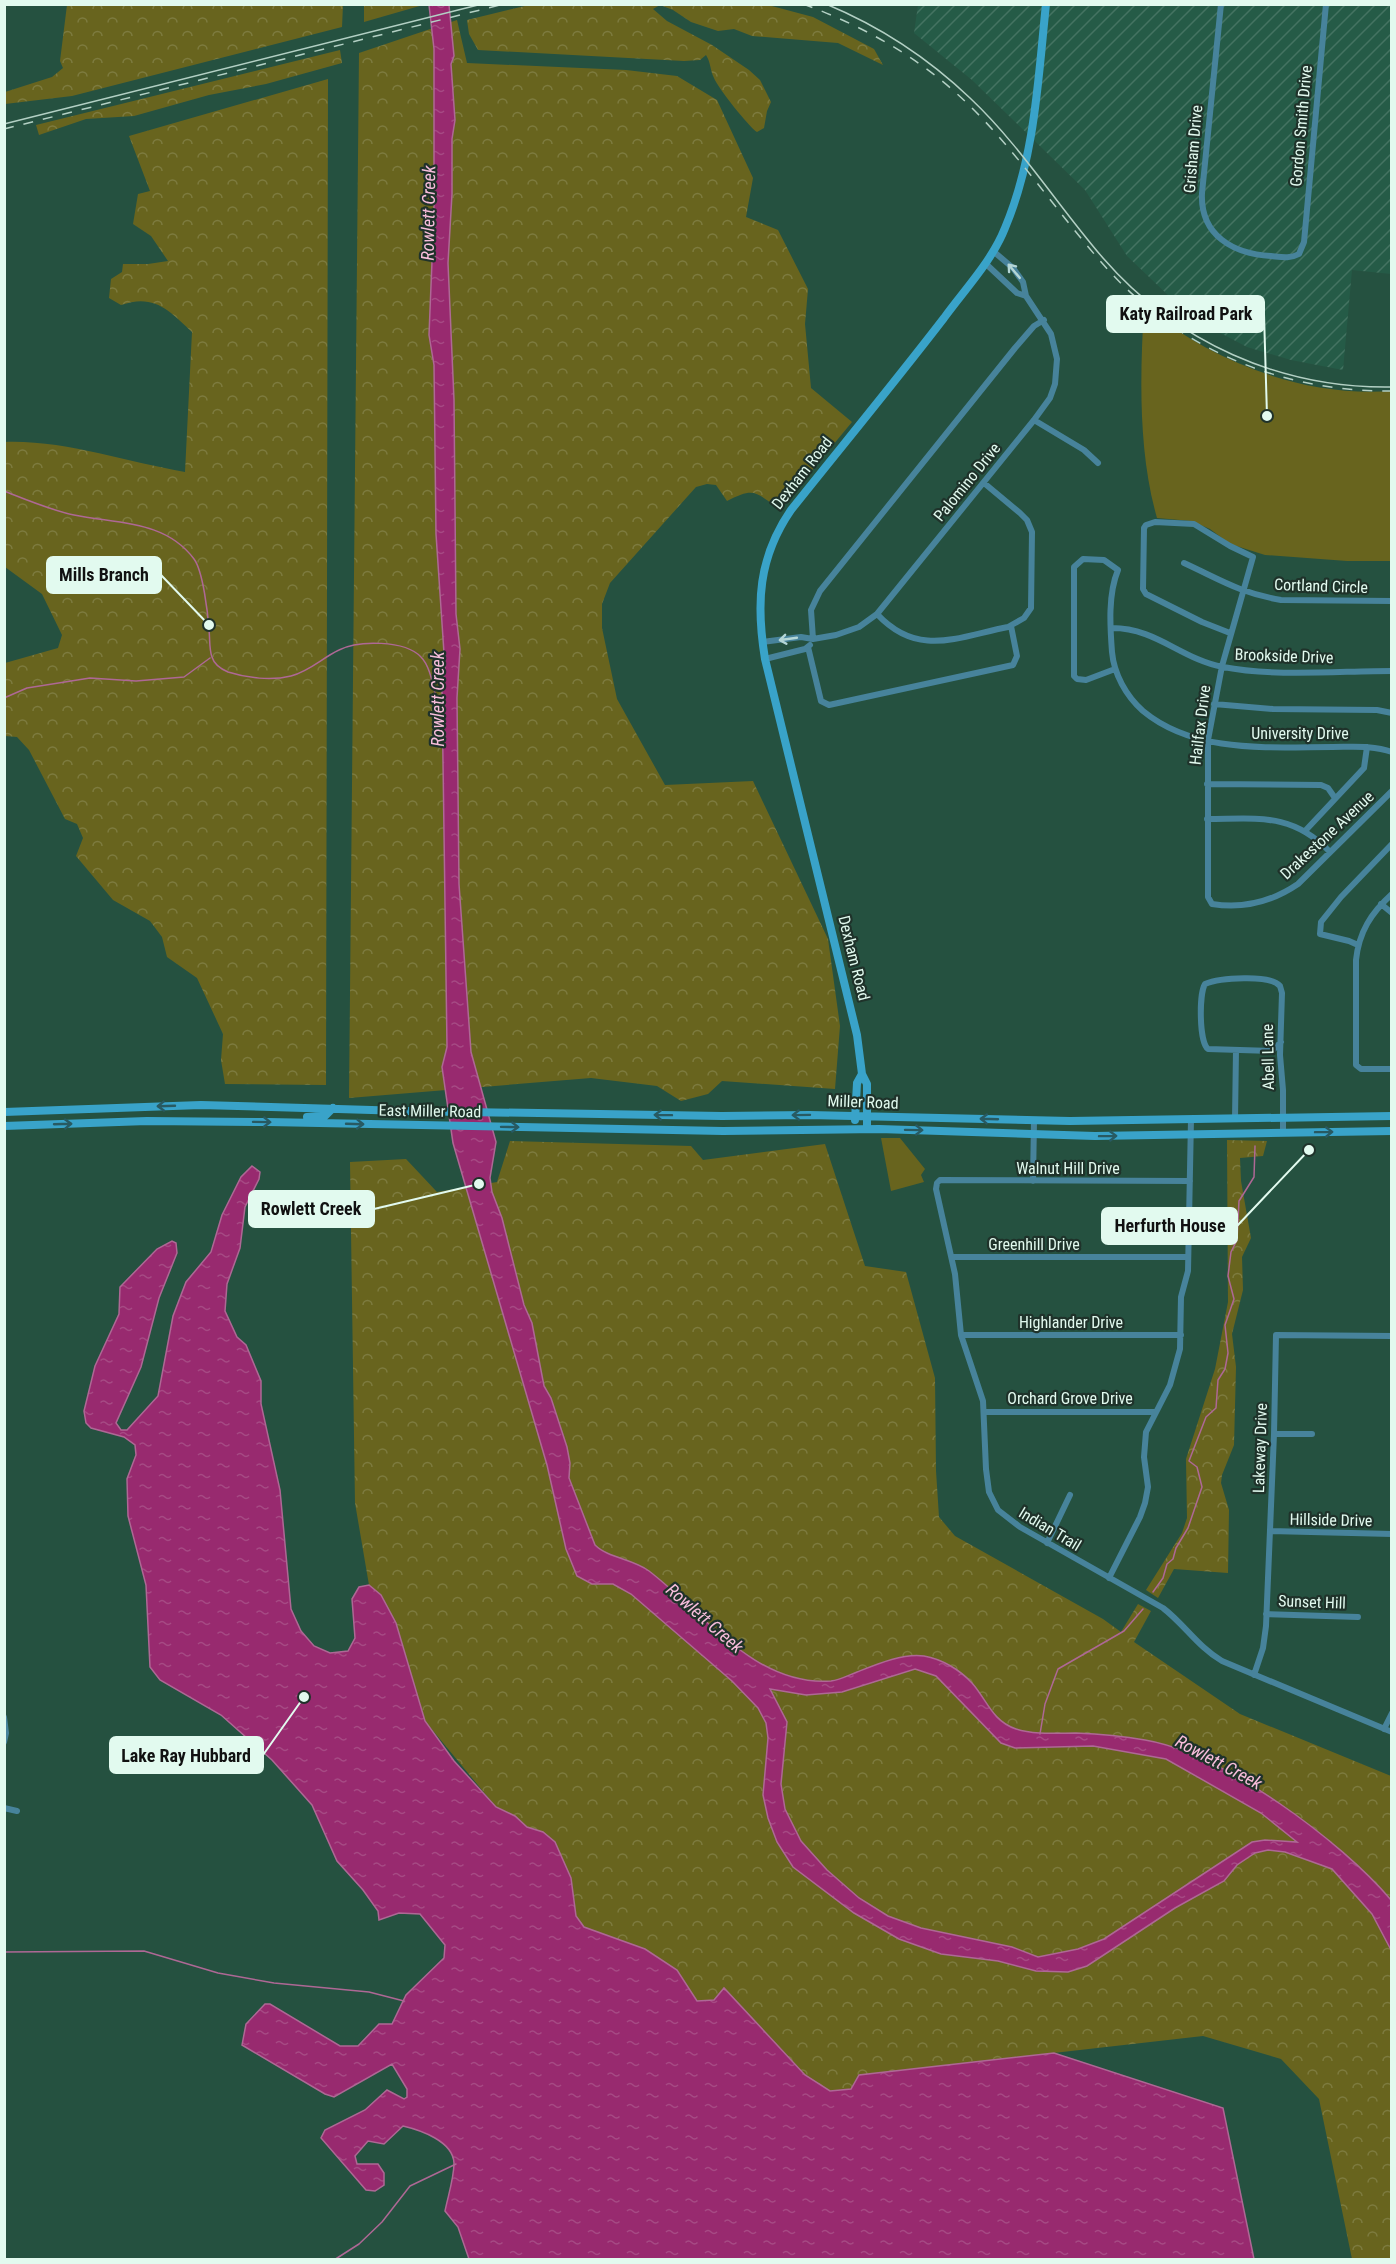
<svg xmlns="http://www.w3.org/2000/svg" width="1396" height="2264" viewBox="0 0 1396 2264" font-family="'Roboto Condensed',sans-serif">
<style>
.industrial{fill:url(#industrial-furrows)}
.forest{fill:url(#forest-crowns)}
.park{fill:#68641e}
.water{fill:url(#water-ripples);stroke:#ae6895;stroke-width:1.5;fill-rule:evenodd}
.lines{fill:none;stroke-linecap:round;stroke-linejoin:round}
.stream{stroke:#ae6895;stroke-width:1.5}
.street{stroke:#47839b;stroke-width:6}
.secondary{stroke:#39a3c9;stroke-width:8}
.tram{stroke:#b3d0c4;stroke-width:1.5}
.rail{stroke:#b3d0c4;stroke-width:1.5;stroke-dasharray:10 10;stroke-linecap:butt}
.oneway{stroke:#b4d6d6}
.oneway2{stroke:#285a62}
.labels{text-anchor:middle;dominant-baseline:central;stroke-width:4.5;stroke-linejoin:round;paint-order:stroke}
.street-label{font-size:16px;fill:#e2faef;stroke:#1f322a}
.water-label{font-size:18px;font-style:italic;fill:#f7bddb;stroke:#1f322a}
.leader{fill:none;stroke:#e2faef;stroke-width:2}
.callout-dot{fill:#e2faef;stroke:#1f322a;stroke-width:2}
.callout{fill:#e2faef;stroke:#e2faef;stroke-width:2}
.callout-label{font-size:18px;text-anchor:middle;font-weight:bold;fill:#111}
</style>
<defs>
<pattern id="industrial-furrows" width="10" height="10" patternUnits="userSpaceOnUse" patternTransform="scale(1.5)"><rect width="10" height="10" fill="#255b47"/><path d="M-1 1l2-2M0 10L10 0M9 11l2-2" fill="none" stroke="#447362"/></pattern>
<pattern id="forest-crowns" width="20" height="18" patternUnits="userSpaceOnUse" patternTransform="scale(1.5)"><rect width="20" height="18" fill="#68641e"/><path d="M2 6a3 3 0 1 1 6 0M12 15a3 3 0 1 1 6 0" fill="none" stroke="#7d7b3f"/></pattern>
<pattern id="water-ripples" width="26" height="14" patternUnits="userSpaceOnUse" patternTransform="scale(1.5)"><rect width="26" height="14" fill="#982a6f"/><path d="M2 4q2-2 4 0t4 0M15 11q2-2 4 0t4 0" fill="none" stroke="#a64a84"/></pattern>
</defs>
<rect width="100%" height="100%" fill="#255140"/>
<path class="industrial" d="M918,5H1391V274L1352,270L1343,370L1291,360L1247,347L1192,318L1127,256L1085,190L972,80L914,33Z"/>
<path class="forest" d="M364,4H423V5L364,22Z
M67,5L343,4V5L342,27L72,96L5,104V92L52,77L63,68L60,61Z
M529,5H768L813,17L855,39L874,49L883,65L838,43L752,36L734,29L718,31L691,22L673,10L660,5L653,9L667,21L712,45L749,70L760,80L771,102L767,111L764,128L757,132C749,127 718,88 714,78C710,70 711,63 706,55L700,60L684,61L478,50L469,34L467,20Z
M457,20L467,63L626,70L677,76L717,100L753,178L746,217L778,230L808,289L805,324L811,388L852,422L780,509C755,493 756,486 727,501L716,485L707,484L696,487L610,583L602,604V628L617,699L665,785L753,781L828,939L840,1026L835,1089L722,1081L708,1094L681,1101L657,1086L591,1078L349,1098L359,53Z
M340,50L342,63L266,84L209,95L134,116L86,119L39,135L36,125Z
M328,79L326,1085L225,1084L221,1060L223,1034L197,978L167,957L162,937L150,921L113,900L76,856L83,838L77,824L65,819L29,750L17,737L5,736V663L58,648L62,635L42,594L5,567V442C65,440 126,462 185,472L192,332C170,311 154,293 121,305L109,298L111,279L122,272L123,264H148L168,261L151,236L133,224L138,194L150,191L129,136Z
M1227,1140L1267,1141L1263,1156L1240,1158L1241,1181L1251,1238L1242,1257L1243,1290L1232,1334L1236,1367L1234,1445L1222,1475L1221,1483L1229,1510L1228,1573L1174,1569L1158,1598L1146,1590L1182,1533L1187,1518L1186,1459L1215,1369L1228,1302Z
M510,1141L691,1146L703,1160L825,1144L865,1266L906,1272L935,1378L936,1471L939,1517L955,1536L1103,1619L1121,1632L1138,1604L1151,1611L1134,1642L1240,1714L1391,1776V2259H1352L1319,2099L1281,2059L1203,2036L859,2075L851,2089L830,2091L805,2075L724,1988L714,2000L697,2001L677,1970L645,1949L584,1927L576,1916L571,1878L543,1832L527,1827L515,1816L496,1807L425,1721L396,1623L381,1595L369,1585L355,1503L350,1162L406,1159L437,1192L497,1182Z"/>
<path class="park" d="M1144,307C1215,362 1301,397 1391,391V561H1347L1265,555L1230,544L1210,529L1191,521L1157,518C1138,451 1140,376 1144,307Z
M881,1138H900L925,1169L921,1175L924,1182L891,1191Z"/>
<path class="water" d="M429,5H449L454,56L451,64L455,120L452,139V194L448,263L454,400L456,614L460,649L457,698L459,884L471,1052L496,1142L490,1178L492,1192L502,1218L524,1305L532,1323L544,1386L551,1398L567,1447L570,1463L569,1478L595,1545C608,1558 633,1559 649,1571C703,1612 755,1687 831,1681C840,1680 849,1675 857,1672C877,1664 903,1653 924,1656C942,1659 960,1670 972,1683C987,1700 992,1721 1016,1729C1034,1735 1057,1733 1076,1733C1100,1734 1122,1736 1145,1740C1223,1753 1341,1841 1391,1900V1950L1372,1914L1332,1869L1285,1852L1268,1850L1255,1853L1237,1865L1224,1881L1175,1908L1087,1966L1068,1972L1036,1971L998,1961L941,1954L899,1939L854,1913L793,1867L777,1842L768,1818L763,1795L768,1738L766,1723L758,1708L732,1681L631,1594L613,1584H592L577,1576L566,1549L547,1465L453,1143L442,1067L447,1047L442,690L445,668L436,534L434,365L429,335L434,212V49ZM915,1669L936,1676L1001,1743L1015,1748L1093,1746L1166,1759L1261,1813L1297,1842L1265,1840L1252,1842L1104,1939L1078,1949L1038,1957L1012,1947L921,1928L888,1916L859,1898L827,1870L801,1841L785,1809L781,1784L787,1722L770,1689L806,1695L842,1692Z
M252,1166L260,1172L259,1179L245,1207L240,1248L227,1284L225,1311L237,1337L246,1345L261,1381V1404L280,1490L291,1609L301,1631L314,1646L330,1653L348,1651L355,1638L352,1599L359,1587L369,1585L381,1595L396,1623L425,1721L454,1761L496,1807L515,1816L527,1827L543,1832L555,1842L571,1878L576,1916L584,1927L645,1949L677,1970L697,2001L714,2000L724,1988L805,2075L830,2091L851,2089L859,2075L1054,2053L1223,2108L1254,2259H469L458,2227L445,2211C448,2196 454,2178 454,2163C453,2141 420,2130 403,2126L384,2144L368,2141L355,2156L357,2164H378L384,2173V2185L375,2191L366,2190L321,2138L325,2130L365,2110L387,2090L404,2099L407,2097V2089L392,2064L334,2097L325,2094L242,2045L246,2024L265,2004H270L340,2046H358L379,2024H392L406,1995L444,1958L445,1945L420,1914L399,1913L379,1920L378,1911L363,1890L337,1861L312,1805L272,1760L221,1715L160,1680L150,1667L146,1585L128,1516L127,1479L136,1455L135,1445L124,1437L91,1428L86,1423L84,1411L95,1366L119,1314L120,1287L157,1249L172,1241L176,1243L177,1253L159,1298L141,1367L116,1423L121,1430H127L158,1396L173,1316L186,1282L211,1252L222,1215L241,1177Z"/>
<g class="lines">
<path class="stream" d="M4,491C27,500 50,510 74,515C117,524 165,520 194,559C203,571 208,614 209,630C210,638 209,649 212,657C214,664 221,669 228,672C247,678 271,681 291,676C310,671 322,658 339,650C358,640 405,640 421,657C434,670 434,703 444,721
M4,698L27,688L90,678L136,681L184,677L210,658
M1153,1592L1163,1578L1167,1564L1173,1559L1176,1548L1188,1528L1202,1487L1197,1467L1189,1461L1206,1417L1216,1408L1218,1380L1225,1369L1228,1353L1225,1325L1234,1299L1228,1276L1231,1252L1237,1240L1239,1201L1254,1177L1255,1146
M1040,1734L1045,1704L1058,1669L1124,1631L1143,1609
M4,1952L144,1951L218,1973L274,1983L369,1992L404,2001
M334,2260L359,2244L382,2222L410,2186L456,2164"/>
<path class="street" d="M1221,4L1202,193C1200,235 1233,254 1271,256C1281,257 1290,259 1299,254L1304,242L1326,4
M985,263L1017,293L1026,296
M1034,420L1084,450L1098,463
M1184,563C1221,580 1240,593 1281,600L1392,601
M877,614C918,658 957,637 1008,627L1024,618L1031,608L1032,532L1027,520L1020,513L984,483
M1112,628C1156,628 1181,659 1223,667C1275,677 1338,671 1392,671
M1230,633L1202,622L1146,594L1143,589L1144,528L1146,525L1155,522L1194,524L1230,546L1253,557L1222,666L1208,740V897L1212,904C1243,909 1273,901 1298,884L1392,791
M813,639L811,610L820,591L1015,348L1034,326L1044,320
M762,642L801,637L813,639L836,635L859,627L877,614L1034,420L1050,398L1055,384L1057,359L1051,334L1026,296L1023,282L1013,268L993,251
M808,647L821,701L829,705L1013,665L1017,656L1011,626
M765,659L805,649L810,645
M1115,669L1086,680L1077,679L1074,676V567L1083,559L1104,560L1118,570C1108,594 1110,626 1112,652C1114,674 1126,696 1143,711C1195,754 1269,747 1333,747C1352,747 1373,745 1392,752
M1214,704L1273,709L1377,710L1392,713
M1207,784L1321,785L1328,788L1335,798
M1207,819C1257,819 1292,812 1330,852
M1305,831L1364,768L1367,747
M1392,894C1371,913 1359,932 1356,960V1065L1361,1069H1392
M1381,904L1392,913
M1358,945L1349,941L1320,934L1321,922L1341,897L1392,844
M1281,1042L1272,1051L1208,1049C1199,1042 1199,994 1205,984C1219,978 1270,974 1280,986L1282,993L1280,1055L1283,1090V1133
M1235,1119L1236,1050
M1033,1181L1034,1121
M1190,1181L940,1180L937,1183L936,1189L955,1274L961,1335L983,1401L986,1469L989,1492L998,1510L1020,1527L1163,1608C1184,1624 1198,1647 1222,1661L1392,1732
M952,1257H1188
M961,1335H1181
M984,1412H1156
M1274,1434H1312
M1270,1531L1392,1534
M1047,1543L1070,1495
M1109,1578L1140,1517L1145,1503L1148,1487L1144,1457L1146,1432L1170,1385L1180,1349L1181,1297L1188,1271L1191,1119
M1266,1614L1358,1617
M1254,1675L1263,1648L1266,1626L1274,1434L1276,1335L1392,1336
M4,1717L6,1733L4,1742
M1384,1729L1392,1713
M4,1808L17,1811"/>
<path class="secondary" d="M4,1112L201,1105L405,1111L722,1116L809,1115L1070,1121L1392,1116
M307,1117L325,1116L333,1108
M855,1120L857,1083L862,1074
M4,1126L147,1121L268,1122L723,1131L879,1129L1095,1136L1392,1131
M867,1129V1084L862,1074L857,1035L765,659C756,604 758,558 791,510C842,446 894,383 944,318C965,289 992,261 1005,228C1035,157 1038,80 1046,4"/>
<path class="tram" d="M826,4C879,26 928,58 970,98C1020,145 1058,206 1103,258C1176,342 1280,389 1392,387
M4,124L482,4"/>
<path class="rail" d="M803,4C864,26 922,59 969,105C1022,157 1062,220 1112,274C1185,352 1285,392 1392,391
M4,129L504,4"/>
</g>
<defs><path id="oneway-shaft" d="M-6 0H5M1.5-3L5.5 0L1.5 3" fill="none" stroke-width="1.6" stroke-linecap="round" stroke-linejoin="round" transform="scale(1.5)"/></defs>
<g class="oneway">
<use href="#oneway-shaft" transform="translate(1014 271) rotate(-130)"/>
<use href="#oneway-shaft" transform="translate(788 639) rotate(172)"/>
</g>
<g class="oneway2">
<use href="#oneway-shaft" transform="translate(166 1106) rotate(178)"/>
<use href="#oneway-shaft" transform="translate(663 1115) rotate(-179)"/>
<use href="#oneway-shaft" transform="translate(801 1115) rotate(179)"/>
<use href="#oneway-shaft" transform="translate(989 1119) rotate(-178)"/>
<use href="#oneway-shaft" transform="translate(262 1122) rotate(1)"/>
<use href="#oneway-shaft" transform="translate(63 1124) rotate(-2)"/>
<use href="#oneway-shaft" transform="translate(355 1124) rotate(2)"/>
<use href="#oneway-shaft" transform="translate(510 1127) rotate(1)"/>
<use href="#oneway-shaft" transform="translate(914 1130) rotate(1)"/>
<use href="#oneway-shaft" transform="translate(1324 1132) rotate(-1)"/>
<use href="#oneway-shaft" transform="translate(1108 1136) rotate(-1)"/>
</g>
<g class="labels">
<g class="street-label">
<text transform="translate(1301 126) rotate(-85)">Gordon Smith Drive</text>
<text transform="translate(1193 149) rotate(-85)">Grisham Drive</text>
<text transform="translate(802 473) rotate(-52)">Dexham Road</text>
<text transform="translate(967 482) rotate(-51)">Palomino Drive</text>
<text transform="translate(1321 586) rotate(2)">Cortland Circle</text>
<text transform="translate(1284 656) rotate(2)">Brookside Drive</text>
<text transform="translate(1200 725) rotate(-83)">Hailfax Drive</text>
<text x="1300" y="733">University Drive</text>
<text transform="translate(1327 835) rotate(-43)">Drakestone Avenue</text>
<text transform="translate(854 958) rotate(76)">Dexham Road</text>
<text transform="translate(1268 1057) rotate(-91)">Abell Lane</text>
<text transform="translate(863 1102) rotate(2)">Miller Road</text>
<text transform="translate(430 1111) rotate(1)">East Miller Road</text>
<text x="1068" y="1168">Walnut Hill Drive</text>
<text x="1034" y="1244">Greenhill Drive</text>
<text x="1071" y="1322">Highlander Drive</text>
<text x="1070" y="1398">Orchard Grove Drive</text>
<text transform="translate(1260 1448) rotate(-88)">Lakeway Drive</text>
<text transform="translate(1331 1520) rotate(1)">Hillside Drive</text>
<text transform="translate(1050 1529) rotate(31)">Indian Trail</text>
<text transform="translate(1312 1602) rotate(2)">Sunset Hill</text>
</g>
<g class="water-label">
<text transform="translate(428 213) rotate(-89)">Rowlett Creek</text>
<text transform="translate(437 699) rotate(-90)">Rowlett Creek</text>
<text transform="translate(705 1618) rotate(41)">Rowlett Creek</text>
<text transform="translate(1219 1762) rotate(28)">Rowlett Creek</text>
</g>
</g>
<path class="leader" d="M1267 416L1264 314M209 625L161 575M479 1184L374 1209M1309 1150L1237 1226M304 1697L263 1755"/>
<g class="callout-dot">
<circle cx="1267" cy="416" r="6"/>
<circle cx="209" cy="625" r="6"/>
<circle cx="479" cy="1184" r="6"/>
<circle cx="1309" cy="1150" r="6"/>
<circle cx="304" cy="1697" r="6"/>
</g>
<g class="callout">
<rect x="1107" y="296" width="157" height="36" rx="6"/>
<rect x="47" y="557" width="114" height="36" rx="6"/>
<rect x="249" y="1191" width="125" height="36" rx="6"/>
<rect x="1102" y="1208" width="135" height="36" rx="6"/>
<rect x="110" y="1737" width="153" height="36" rx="6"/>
</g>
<g class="callout-label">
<text x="1186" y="320">Katy Railroad Park</text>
<text x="104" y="581">Mills Branch</text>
<text x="311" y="1215">Rowlett Creek</text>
<text x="1170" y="1232">Herfurth House</text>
<text x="186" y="1762">Lake Ray Hubbard</text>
</g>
<rect width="1396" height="2264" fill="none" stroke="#e2faef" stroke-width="12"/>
</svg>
